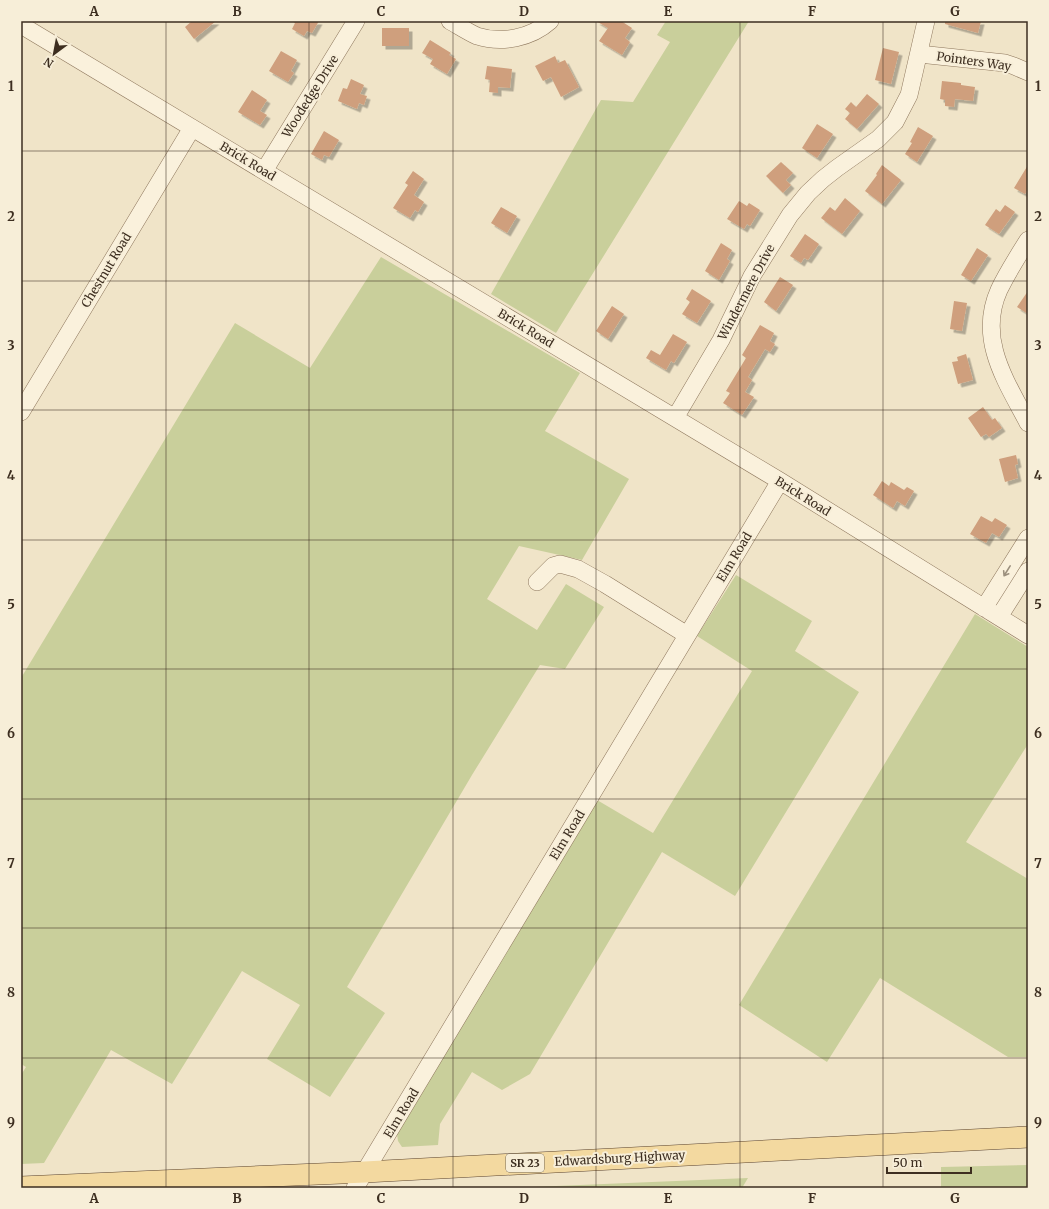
<svg xmlns="http://www.w3.org/2000/svg" width="1049" height="1209" viewBox="0 0 1049 1209" font-family="Merriweather,serif">
<style>
.green{fill:#c9cf9b}
.building{fill:#cf9f7d;filter:url(#shadow)}
.lines{fill:none;stroke-linecap:round;stroke-linejoin:round}
.minor-casing{stroke:#8d765c;stroke-width:18}
.major-casing{stroke:#5b4430;stroke-width:22}
.minor{stroke:#faf1dc;stroke-width:17}
.major{stroke:#f3d9a0;stroke-width:21}
.oneway{stroke:#9c907e}
.grid{fill:none;stroke:#3d2e20;stroke-width:1;stroke-opacity:0.55}
.labels{text-anchor:middle;dominant-baseline:central;stroke-width:4;stroke-linejoin:round;paint-order:stroke}
.shield{fill:#f7eed8;stroke:#756857;stroke-width:1}
.shield-label{font-size:11px;font-weight:bold;fill:#3d2e20}
.street-label{font-size:12px;fill:#3d2e20;stroke:#f7eed8}
.neatline{fill:none;stroke:#3d2e20;stroke-width:1.5}
.grid-label{font-size:13px;text-anchor:middle;font-weight:bold;fill:#3d2e20}
</style>
<defs>
<filter id="shadow"><feDropShadow dx="3.5" dy="3.5" stdDeviation="0" flood-color="#0004"/></filter>
</defs>
<rect width="100%" height="100%" fill="#f0e4c8"/>
<path class="green" d="M666,21H749L556,333L491,294L601,100L633,102L670,42L657,35Z
M381,257L580,373L545,431L629,479L582,560L519,546L487,599L537,630L566,584L604,607L565,669L540,665L472,775L347,987L385,1013L330,1097L267,1059L300,1005L242,971L172,1084L111,1050L44,1163L21,1164V1075L26,1067L21,1064V678L235,323L310,368Z
M736,575L812,621L795,651L859,692L735,896L662,852L530,1074L502,1090L472,1072L440,1124L438,1145L402,1147L398,1141L397,1134L597,800L653,833L752,671L697,636Z
M975,614L1028,647V744L966,842L1028,879V1057H1008L880,978L827,1062L739,1005Z
M1028,1165V1188H941V1167Z
M748,1178L742,1188H506Z"/>
<path class="building" d="M192,21H216L194,39L185,27Z
M292,21H319L312,33L307,31L304,36L292,29L295,23Z
M596,21H621L632,28L625,38L630,42L622,55L599,41L608,28Z
M945,21H981L978,33L945,24Z
M382,28H409V46H382Z
M430,40L451,53L449,55L456,59L447,74L430,64L433,59L422,53Z
M883,48L899,52L891,84L875,80Z
M281,51L297,60L291,71L294,73L288,82L269,71Z
M555,56L558,63L565,60L579,87L561,97L551,77L543,81L535,66Z
M487,66L512,69L510,88L498,87V93L489,92L490,80L485,79Z
M351,79L364,85L360,94L367,96L364,105L359,103L357,109L338,101L343,88L347,89Z
M942,81L961,83V85L975,87L973,101L955,99L954,107L945,106V100L940,99Z
M252,90L267,100L260,111L267,115L260,125L238,112Z
M867,94L879,104L857,129L845,119L850,113L845,109L851,102L856,107Z
M817,124L833,134L817,158L802,148Z
M918,127L933,136L917,162L905,154L912,143L910,142Z
M324,131L339,140L329,157L324,155L322,160L311,154Z
M781,162L793,173L786,180L791,185L783,193L766,176Z
M882,165L901,180L882,204L865,191L877,175L876,174Z
M1028,165V189L1025,194L1014,188Z
M413,171L424,179L414,195L424,202L418,212L415,210L410,218L393,208L408,185L405,183Z
M845,198L860,211L842,234L821,218L830,207L835,211Z
M739,201L747,206L749,203L760,210L750,226L747,224L744,229L727,219Z
M1005,205L1015,212L999,234L985,225L996,209L1000,212Z
M501,207L517,216L507,233L491,223Z
M805,234L819,244L808,260L804,258L801,263L790,256Z
M721,243L732,250L727,259L730,261L719,280L705,271Z
M977,248L988,255L971,281L961,275Z
M780,277L793,285L776,311L764,302Z
M692,289L711,301L697,323L682,314L690,302L686,299Z
M1028,291V314L1017,307Z
M954,301L967,303L962,331L950,329Z
M612,306L624,314L608,339L596,331Z
M760,325L774,333L770,341L775,344L770,352L765,349L748,377L752,380L745,392L754,397L742,415L723,403L730,393L726,391L746,358L742,355Z
M673,334L687,342L674,363L671,361L666,370L646,358L651,350L660,355Z
M966,354L973,380L958,384L952,362L958,361L957,357Z
M983,407L992,420L995,418L1002,428L989,437L986,434L981,437L968,418Z
M1016,455L1018,464L1015,465L1018,478L1005,482L999,459Z
M882,481L889,486L891,482L904,490L907,487L914,491L905,506L897,501L893,508L873,495Z
M981,516L992,522L995,518L1007,525L999,537L992,533L986,543L970,534Z"/>
<g class="lines">
<g class="minor-casing">
<path id="minor" d="M450,21C459,26 468,32 477,36C502,44 531,38 550,21
M21,25L780,481L1028,635
M919,54L1005,63L1014,66L1028,72
M264,171L356,21
M1028,240C1018,256 1007,273 999,290C977,339 1006,381 1028,423
M21,412L192,128
M675,418L721,340L752,276L790,215L808,193L823,179L837,168L878,139L895,122L909,95L926,21
M537,582L553,566L560,564L578,569L605,584L687,635
M984,608L1028,538
M999,617L1028,571
M355,1188L780,481"/>
</g>
<g class="major-casing">
<path id="major" d="M21,1187L365,1172L1028,1137"/>
</g>
<use href="#minor" class="minor"/>
<use href="#major" class="major"/>
</g>
<defs><path id="oneway-shaft" d="M-6 0H5M1.5-3L5.5 0L1.5 3" fill="none" stroke-width="1.6" stroke-linecap="round" stroke-linejoin="round"/></defs>
<use class="oneway" href="#oneway-shaft" transform="translate(1007 571) rotate(122)"/>
<path class="grid" d="M166,21V1188M309,21V1188M453,21V1188M596,21V1188M740,21V1188M883,21V1188M21,151H1028M21,281H1028M21,410H1028M21,540H1028M21,669H1028M21,799H1028M21,928H1028M21,1058H1028"/>
<g class="labels">
<rect class="shield" x="506" y="1154" width="38" height="18" rx="3"/>
<g class="shield-label">
<text x="525" y="1163">SR 23</text>
</g>
<g class="street-label">
<text transform="translate(974 61) rotate(8)">Pointers Way</text>
<text transform="translate(310 96) rotate(-58)">Woodedge Drive</text>
<text transform="translate(248 161) rotate(31)">Brick Road</text>
<text transform="translate(106 270) rotate(-59)">Chestnut Road</text>
<text transform="translate(746 292) rotate(-62)">Windermere Drive</text>
<text transform="translate(526 328) rotate(31)">Brick Road</text>
<text transform="translate(803 496) rotate(32)">Brick Road</text>
<text transform="translate(734 557) rotate(-59)">Elm Road</text>
<text transform="translate(567 835) rotate(-59)">Elm Road</text>
<text transform="translate(401 1113) rotate(-59)">Elm Road</text>
<text transform="translate(620 1158) rotate(-3)">Edwardsburg Highway</text>
</g>
</g>
<rect width="1049" height="1209" fill="none" stroke="#f7eed8" stroke-width="44"/>
<g transform="translate(54 54) rotate(212)" stroke="#f7eed8" stroke-width="3" paint-order="stroke">
<path d="M0-3L7 15L0 10L-7 15Z" fill="#3d2e20"/>
<text y="-6" font-size="11" font-weight="bold" text-anchor="middle" fill="#3d2e20">N</text>
</g>
<path d="M887 1167v6h84v-6" fill="none" stroke="#3d2e20" stroke-width="2"/>
<text x="893" y="1167" font-size="12" fill="#3d2e20" stroke="#f7eed8" stroke-width="3" paint-order="stroke">50 m</text>
<rect x="22" y="22" width="1005" height="1165" class="neatline"/>
<g class="grid-label">
<text x="94" y="16">A</text>
<text x="237" y="16">B</text>
<text x="381" y="16">C</text>
<text x="524" y="16">D</text>
<text x="668" y="16">E</text>
<text x="812" y="16">F</text>
<text x="955" y="16">G</text>
<text x="11" y="91">1</text>
<text x="1038" y="91">1</text>
<text x="11" y="221">2</text>
<text x="1038" y="221">2</text>
<text x="11" y="350">3</text>
<text x="1038" y="350">3</text>
<text x="11" y="480">4</text>
<text x="1038" y="480">4</text>
<text x="11" y="609">5</text>
<text x="1038" y="609">5</text>
<text x="11" y="738">6</text>
<text x="1038" y="738">6</text>
<text x="11" y="868">7</text>
<text x="1038" y="868">7</text>
<text x="11" y="997">8</text>
<text x="1038" y="997">8</text>
<text x="11" y="1127">9</text>
<text x="1038" y="1127">9</text>
<text x="94" y="1203">A</text>
<text x="237" y="1203">B</text>
<text x="381" y="1203">C</text>
<text x="524" y="1203">D</text>
<text x="668" y="1203">E</text>
<text x="812" y="1203">F</text>
<text x="955" y="1203">G</text>
</g>
</svg>
